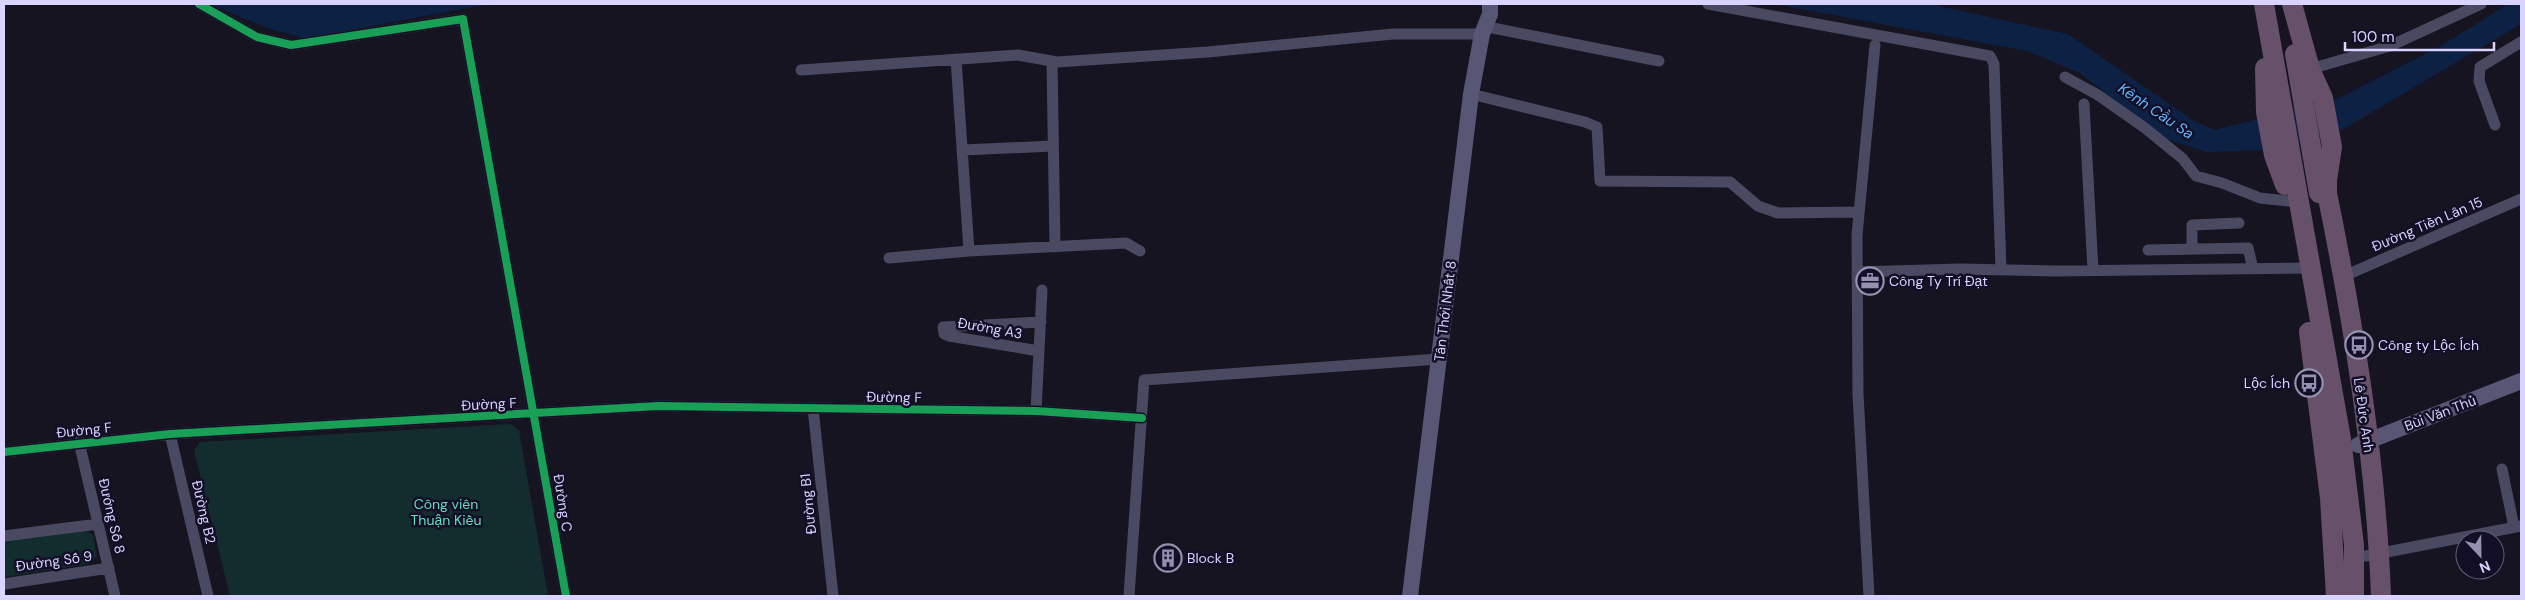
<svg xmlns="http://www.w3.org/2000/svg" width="2525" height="600" viewBox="0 0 2525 600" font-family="'DM Sans',sans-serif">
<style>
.green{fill:#132c2d}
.water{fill:#0d2144}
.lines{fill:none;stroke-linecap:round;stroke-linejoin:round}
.street{stroke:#4a4962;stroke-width:11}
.secondary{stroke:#575674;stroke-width:16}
.highway{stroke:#67516a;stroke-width:20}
.cycleway-casing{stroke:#130f26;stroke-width:11}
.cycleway{stroke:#1a9f57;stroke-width:8}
.labels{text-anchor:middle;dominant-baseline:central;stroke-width:5;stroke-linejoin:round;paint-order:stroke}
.street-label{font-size:14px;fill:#d9d4ff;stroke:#130f26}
.poi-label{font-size:14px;fill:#d9d4ff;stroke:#130f26;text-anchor:start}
.park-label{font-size:14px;fill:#5fe0c0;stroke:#130f26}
.water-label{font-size:15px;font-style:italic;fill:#62b6ff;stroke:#130f26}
</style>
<rect width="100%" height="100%" fill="#161421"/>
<path class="green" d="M511,424L519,430L548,596H230L194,450L200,442Z
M86,530L93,535L97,557L88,564L4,577V541Z"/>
<path class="water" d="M210,4H490L305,38L270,29Z
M1774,4H1929L2068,34L2191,119L2214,130L2337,99L2439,47L2508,4H2521V24L2342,130L2305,143L2267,150L2207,152L2163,138L2080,73L2027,51Z"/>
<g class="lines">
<path class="street" d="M199,4L257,37L291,45L463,19L566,596
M1708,4L1990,56L1994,64L2001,270
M1483,26L1659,61
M956,59L969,251
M1052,61L1055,247
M2310,69L2390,46L2481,4
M801,70L1018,55L1057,62L1208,52L1393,34H1482
M2065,77L2098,95L2145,128L2183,159L2196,176L2222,183L2260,198L2298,202
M1471,94L1585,122L1597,127L1600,181L1730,182L1758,206L1778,213L1858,212
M2084,104L2093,270
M2495,125L2479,81L2480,67L2521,42
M963,150L1053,146
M2192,249V225L2239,223
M2148,250L2248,248L2253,269
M889,258L969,251L1126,243L1140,251
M1857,272L1960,269L2054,271L2310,268
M2344,276L2521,199
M1039,351L949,336L944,334L943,327L1041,322
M813,408L833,596
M1036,411L1042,290
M170,434L208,596
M79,442L115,596
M4,452L170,434L658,406L1036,411L1142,418
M2502,469L2514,527
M4,536L98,524
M2366,556L2521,526
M4,584L109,568
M1129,596L1144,380L1439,359
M1869,596L1858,394L1857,235L1875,45"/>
<path class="secondary" d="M2358,445L2521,381
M1410,596L1471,94L1482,34L1490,14V4"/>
<path class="highway" d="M2264,4L2341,439L2354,545V596
M2292,4L2310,69L2323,98L2332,147L2327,180V193C2354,326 2376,461 2381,596
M2295,54L2319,193
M2265,68L2266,112L2274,155L2285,185
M2309,332L2330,498L2336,596"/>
<g class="cycleway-casing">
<path id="cycleway" d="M199,4L257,37L291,45L463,19L566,596
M4,452L170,434L658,406L1036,411L1142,418"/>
</g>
<use href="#cycleway" class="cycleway"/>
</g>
<defs>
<g id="office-ring" transform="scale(1.4375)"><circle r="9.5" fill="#130f26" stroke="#9591b1" stroke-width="1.5"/><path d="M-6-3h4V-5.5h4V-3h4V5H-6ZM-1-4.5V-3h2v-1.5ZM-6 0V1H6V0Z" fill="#9591b1"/></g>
<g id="bus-ring" transform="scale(1.4375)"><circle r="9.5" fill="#130f26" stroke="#9591b1" stroke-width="1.5"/><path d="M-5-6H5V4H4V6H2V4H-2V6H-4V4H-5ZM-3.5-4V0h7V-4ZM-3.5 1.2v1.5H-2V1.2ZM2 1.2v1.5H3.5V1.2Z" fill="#9591b1"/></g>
<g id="building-ring" transform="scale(1.4375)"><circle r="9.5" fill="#130f26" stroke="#9591b1" stroke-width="1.5"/><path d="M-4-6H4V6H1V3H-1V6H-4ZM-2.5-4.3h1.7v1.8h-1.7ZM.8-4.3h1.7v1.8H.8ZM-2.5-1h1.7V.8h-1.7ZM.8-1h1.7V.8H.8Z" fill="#9591b1"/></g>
</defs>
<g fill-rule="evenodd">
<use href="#office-ring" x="1870" y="281"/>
<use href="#bus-ring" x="2359" y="345"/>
<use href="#bus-ring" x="2309" y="383"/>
<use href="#building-ring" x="1168" y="558"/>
</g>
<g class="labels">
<g class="street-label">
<text transform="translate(2427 224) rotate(-23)">Đường Tiền Lân 15</text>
<text transform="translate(1445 311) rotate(-83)">Tân Thới Nhất 8</text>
<text transform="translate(990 328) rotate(10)">Đường A3</text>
<text transform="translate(894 397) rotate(1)">Đường F</text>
<text transform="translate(489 404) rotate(-3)">Đường F</text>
<text transform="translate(2440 413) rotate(-21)">Bùi Văn Thủ</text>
<text transform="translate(2364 415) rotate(82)">Lê Đức Anh</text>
<text transform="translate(84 430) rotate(-6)">Đường F</text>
<text transform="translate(563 503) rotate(81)">Đường C</text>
<text transform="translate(808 504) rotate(-96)">Đường B1</text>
<text transform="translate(204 512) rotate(77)">Đường B2</text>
<text transform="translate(112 516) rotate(77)">Đướng Số 8</text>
<text transform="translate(54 561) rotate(-8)">Đường Số 9</text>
</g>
<g class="poi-label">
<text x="1889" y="281">Công Ty Trí Đạt</text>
<text x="2378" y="345">Công ty Lộc Ích</text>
<text x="2290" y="383" text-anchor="end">Lộc Ích</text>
<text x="1187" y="558">Block B</text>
</g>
<g class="park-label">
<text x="446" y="504">Công viên<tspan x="446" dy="16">Thuận Kiều</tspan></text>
</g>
<g class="water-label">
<text transform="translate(2156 111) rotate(34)">Kênh Cầu Sa</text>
</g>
</g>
<rect width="2525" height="600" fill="none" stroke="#d9d4ff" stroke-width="10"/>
<g transform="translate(2480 555) rotate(158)"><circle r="24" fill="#130f26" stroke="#625e7d"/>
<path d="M0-4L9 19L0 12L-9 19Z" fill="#9591b1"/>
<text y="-8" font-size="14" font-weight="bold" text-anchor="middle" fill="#d9d4ff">N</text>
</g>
<path d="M2345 42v8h149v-8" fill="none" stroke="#d9d4ff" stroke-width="2.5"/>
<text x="2352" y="42" font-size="15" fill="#d9d4ff" stroke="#130f26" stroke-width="4" paint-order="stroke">100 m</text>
</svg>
